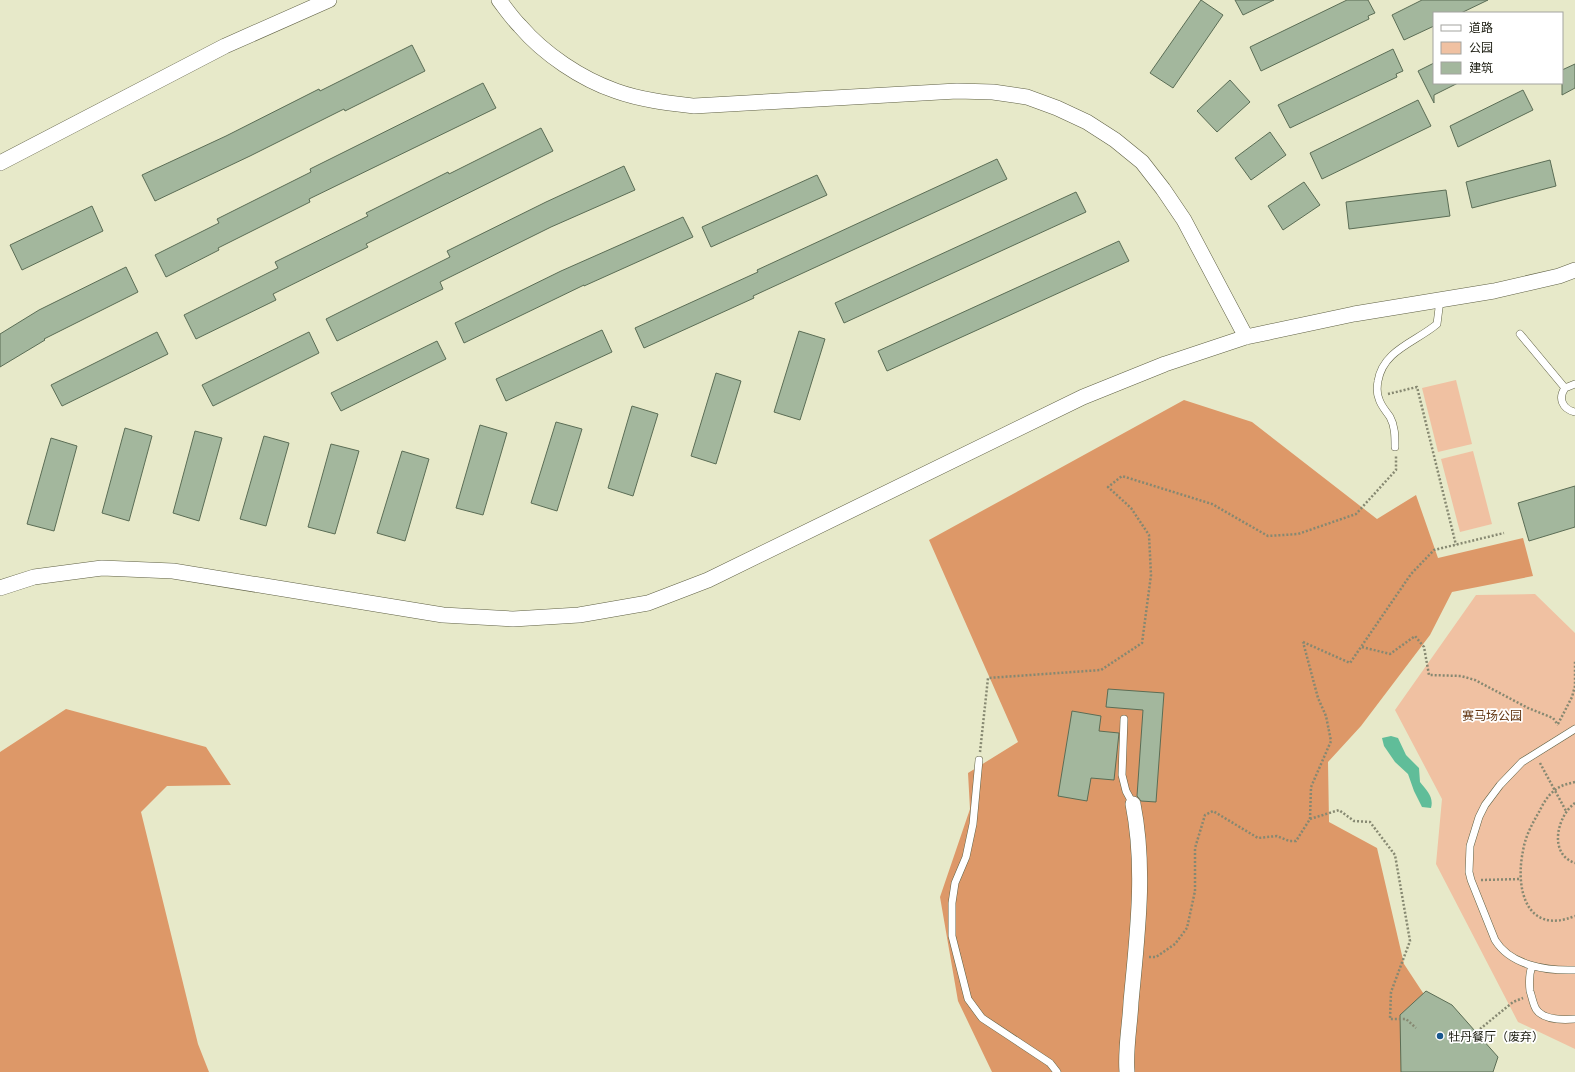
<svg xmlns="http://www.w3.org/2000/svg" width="1575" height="1072" viewBox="0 0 1575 1072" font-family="Montserrat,'Noto Sans SC',sans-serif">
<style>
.green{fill:#f0c1a2}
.forest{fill:#dd9868}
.water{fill:#60bd99}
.building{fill:#a3b79d;stroke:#5b6d55}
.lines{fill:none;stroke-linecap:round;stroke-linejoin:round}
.service-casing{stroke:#5f6044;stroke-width:8}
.minor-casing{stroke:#5f6044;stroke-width:16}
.path{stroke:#868871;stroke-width:2.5;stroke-dasharray:2 2;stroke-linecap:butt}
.service{stroke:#fff;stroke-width:7}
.minor{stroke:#fff;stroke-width:15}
.poi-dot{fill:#1a588e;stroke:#fff;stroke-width:1.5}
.labels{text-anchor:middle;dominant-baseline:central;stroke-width:3.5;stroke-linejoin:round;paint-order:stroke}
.park-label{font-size:12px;fill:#623410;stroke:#fff}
.poi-label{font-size:12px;fill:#1a1b0f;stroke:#fff;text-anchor:start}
</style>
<rect width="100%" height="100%" fill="#e7e9c9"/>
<path class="green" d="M1456,380L1472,444L1438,452L1422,388Z
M1473,451L1492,524L1460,532L1441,459Z
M1535,594L1575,633V1049L1518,1022L1436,864L1442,799L1395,710L1476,595Z"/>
<path class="forest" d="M1184,400L1252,422L1377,519L1416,495L1438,558L1523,538L1533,576L1452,592L1430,635L1361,726L1328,762L1329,822L1377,848L1404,964L1475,1072H992L958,1001L940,897L970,809L968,773L1018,742L929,540Z
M66,709L206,747L231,785L167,786L141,812L198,1044L209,1072H0V752Z"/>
<path class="water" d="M1391,736L1398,738L1406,755L1419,768L1420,782C1427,791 1434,797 1431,808L1422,807L1414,791L1408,774L1395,762L1384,746L1382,738Z"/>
<path class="building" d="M1201,0L1223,15L1173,88L1150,73Z
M1235,0H1274L1243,15Z
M1347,0H1368L1375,13L1368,16L1369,19L1261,71L1250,47Z
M1422,0H1488L1461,13H1434V26L1404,40L1392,15Z
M412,45L425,71L345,111L344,109L250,156L155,201L142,175L226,136L319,89L320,91Z
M1393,49L1403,71L1396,74L1397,77L1290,128L1278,105Z
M1434,63V83H1458L1434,95V103L1418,71Z
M1575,64V88L1562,95V70Z
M1230,80L1250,102L1217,132L1197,111Z
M483,83L496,108L309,199L310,202L218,248L219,250L166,277L155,255L219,223L217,219L311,172L310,169Z
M1523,90L1533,110L1458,147L1450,126Z
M1418,100L1431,126L1322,179L1310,153Z
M541,128L553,151L366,244L368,247L273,294L276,300L196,339L184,315L278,268L275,262L368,216L366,213L448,172L449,174Z
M1270,132L1286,155L1251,180L1235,158Z
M997,159L1007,179L753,296L754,298L644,348L635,328L758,272L757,270Z
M1550,160L1556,186L1472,208L1466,182Z
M624,166L635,190L551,227L440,282L443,289L337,341L326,319L450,257L447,251L546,202Z
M817,175L827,195L711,247L702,227Z
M1304,182L1320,205L1283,230L1268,206Z
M1446,190L1450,216L1349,229L1346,202Z
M1076,192L1086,212L844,323L835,303Z
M92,206L103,231L22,270L10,245Z
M683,217L693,237L584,286V285L464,343L455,323L561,271Z
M1119,241L1129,261L887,371L878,351Z
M126,267L138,292L44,339L45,340L0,367V334L39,310Z
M602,330L612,352L506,401L496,379Z
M799,331L825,339L800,420L774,412Z
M157,332L168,354L62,406L51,385Z
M309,332L319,353L213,406L202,385Z
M437,341L446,359L341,411L331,393Z
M716,373L741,381L716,464L691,456Z
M632,406L658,414L633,496L608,488Z
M556,422L582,429L557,511L531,503Z
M480,425L507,433L483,515L456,508Z
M125,428L152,436L129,521L102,513Z
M195,431L222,438L199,521L173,513Z
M264,436L289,443L266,526L240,519Z
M51,438L77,446L54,531L27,524Z
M331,444L359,451L335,534L308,527Z
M402,451L429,459L405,541L377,533Z
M1575,486V527L1529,541L1518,503Z
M1108,689L1164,693L1156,802L1141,801L1137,796L1143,710L1106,707Z
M1072,711L1101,716L1099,731L1119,733L1114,780L1091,778L1087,801L1058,796Z
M1426,991L1452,1005L1498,1057L1493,1072H1401L1400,1015Z"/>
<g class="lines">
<g class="service-casing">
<path id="service" d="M1520,334L1565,388
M1575,384L1565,388C1558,398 1562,409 1575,412
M1395,447C1395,436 1395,426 1390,417C1386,411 1381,406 1379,399C1377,394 1377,386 1378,381C1383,350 1416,342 1437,324L1440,300
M1124,719L1122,775L1126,791L1133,804
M1575,729L1522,762L1500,785L1485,805L1479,817L1470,846L1469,872L1471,880L1495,940C1511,966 1547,971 1575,970
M979,760L973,824L966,857L955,883L952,903V936L968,999L982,1018L1050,1063L1057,1072
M1532,966C1529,974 1529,982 1530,991C1532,997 1533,1004 1536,1009C1543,1020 1563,1020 1575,1019"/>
</g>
<g class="minor-casing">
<path id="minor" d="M499,0C506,9 512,18 520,26C544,54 581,79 616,91C641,100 668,103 694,106L957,91L993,92L1027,97L1057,108L1087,122L1115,140L1142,162L1163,189L1184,220L1246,337
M0,163L225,46L329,0
M0,588L34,577L102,568L173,571L443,615L513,619L579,615L648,603L708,580L1083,397L1165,364L1246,337L1354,314L1494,291L1559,276L1575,270
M1127,1072C1125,1049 1130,1025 1131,1002C1137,937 1146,869 1133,804"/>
</g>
<path class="path" d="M1388,394L1417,387L1456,545
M1303,642L1350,663L1411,574L1434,550L1504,533
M1362,647L1390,654L1415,636L1424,647L1429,675L1461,676L1475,680L1528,708L1553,718L1558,725
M1558,724L1572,697L1575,686V661
M980,752L988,678L1101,670L1142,643L1151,575L1149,535L1131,508L1108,487L1122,476L1212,504L1268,536L1298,534L1356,514L1396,470V455
M1540,763L1566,811
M1575,782C1568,784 1561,785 1555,790C1548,795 1543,804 1539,812C1532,824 1525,837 1523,851C1515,888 1526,936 1575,916
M1575,803C1557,816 1548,854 1575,863
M1310,819L1339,810L1354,821L1370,822L1395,855L1410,941L1391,992L1390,1019H1406L1416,1028
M1481,880L1520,879
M1149,957H1156L1175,944L1187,928L1195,891V848L1205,815L1213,811L1258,838L1277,836L1289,841H1296L1310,819L1311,787L1331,741L1326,716L1318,698L1303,642
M1480,1029L1513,1002L1523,998"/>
<use href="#service" class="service"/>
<use href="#minor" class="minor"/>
</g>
<circle class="poi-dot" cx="1440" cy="1036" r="4"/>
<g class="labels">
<g class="park-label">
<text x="1492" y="715">赛马场公园</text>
</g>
<g class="poi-label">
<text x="1448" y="1036">牡丹餐厅（废弃）</text>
</g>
</g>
<rect x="1433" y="12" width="130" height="72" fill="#ffffff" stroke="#a3a49f"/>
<rect x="1441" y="25" width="20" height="6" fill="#ffffff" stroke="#a3a49f"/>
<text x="1469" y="32" font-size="12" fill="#1a1b0f">道路</text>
<rect x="1441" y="42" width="20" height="12" fill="#f0c1a2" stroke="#a3a49f"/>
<text x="1469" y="52" font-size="12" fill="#1a1b0f">公园</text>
<rect x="1441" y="62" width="20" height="12" fill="#a3b79d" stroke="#a3a49f"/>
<text x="1469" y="72" font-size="12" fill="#1a1b0f">建筑</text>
</svg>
